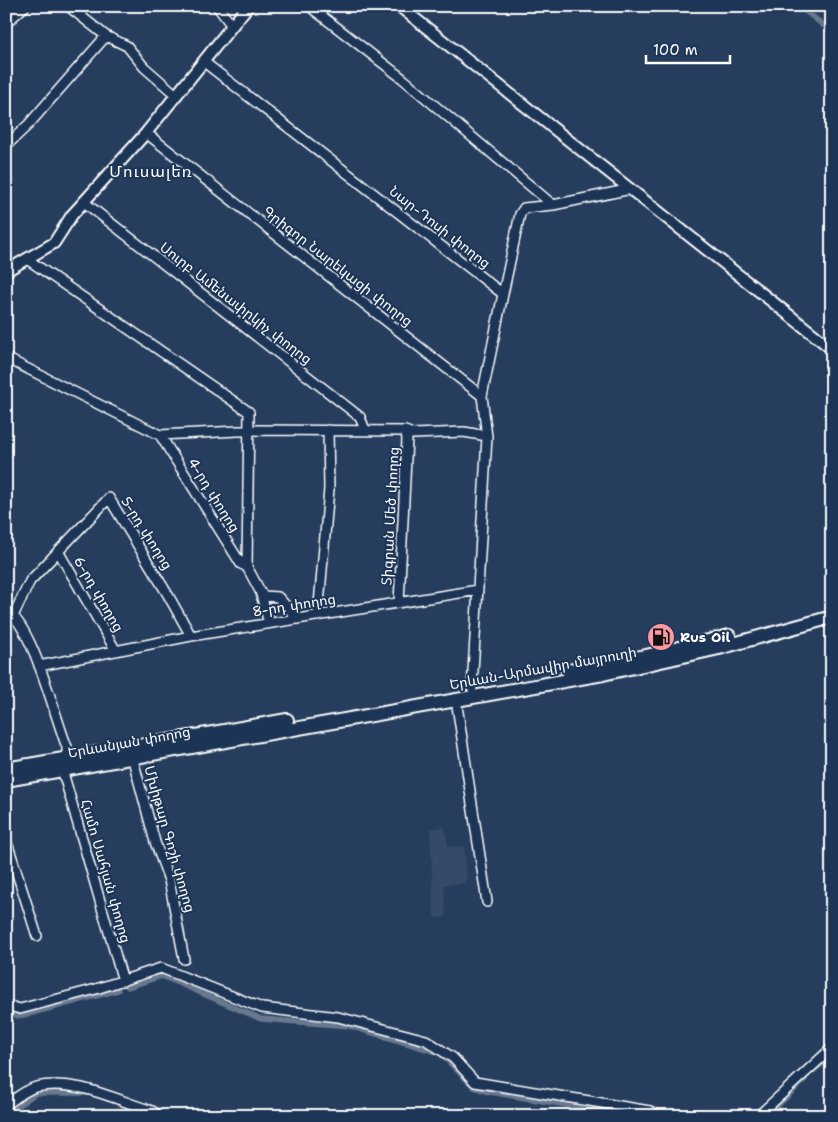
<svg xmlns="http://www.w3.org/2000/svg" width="838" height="1122" viewBox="0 0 838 1122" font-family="'Shantell Sans','Noto Sans Armenian',sans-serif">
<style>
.built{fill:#344a68}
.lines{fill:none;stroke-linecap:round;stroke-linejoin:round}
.canal{stroke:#67788e;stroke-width:5.5}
.minor-casing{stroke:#fff;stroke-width:12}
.major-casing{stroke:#fff;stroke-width:14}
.highway-casing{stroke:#fff;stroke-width:16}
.minor{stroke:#1d3557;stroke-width:9}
.major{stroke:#1d3557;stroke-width:10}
.highway{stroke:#1d3557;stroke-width:12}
.labels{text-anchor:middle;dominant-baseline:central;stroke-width:4;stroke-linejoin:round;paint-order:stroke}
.street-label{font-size:14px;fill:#fff;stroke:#1d3557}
.poi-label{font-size:14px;font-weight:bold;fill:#fff;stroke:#1d3557;text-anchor:start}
.quarter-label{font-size:16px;letter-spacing:1px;fill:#fff;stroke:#1d3557}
</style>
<rect width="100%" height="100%" fill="#263d5e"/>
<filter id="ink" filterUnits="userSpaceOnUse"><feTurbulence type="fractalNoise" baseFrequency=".02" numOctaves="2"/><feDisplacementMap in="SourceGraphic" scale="10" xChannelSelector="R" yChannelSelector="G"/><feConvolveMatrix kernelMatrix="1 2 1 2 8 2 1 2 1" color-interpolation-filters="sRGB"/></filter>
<g filter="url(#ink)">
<path class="built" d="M445,827L448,847L464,846L467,883L444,885L446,917L434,918L430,829Z"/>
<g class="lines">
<path class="canal" d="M799,6L832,32
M128,987L162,976L261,1019L350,1026L440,1053L474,1087L485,1091L630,1116
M6,1012L18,1016L32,1013L118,990
M811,1072L832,1057
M6,1114L36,1093H90
M767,1116L805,1079"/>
<g class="minor-casing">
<path id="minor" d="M68,6L106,36L127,46L144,67L175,94
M217,6L232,26
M309,6L402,78L553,205
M6,23L25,6
M204,62L503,294L520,214L524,208L553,205L631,189
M146,133L482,396L487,437L472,688
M6,146L29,124L106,36
M84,202L360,417L365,430
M27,259L249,412L247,567L260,591L269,623
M6,358L160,435L257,430L405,431L413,434L464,432L487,436
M482,396L503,294
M160,435L241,564L247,567
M58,551L116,651
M260,591L263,596L278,597L298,619
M399,603L407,438L405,431
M6,611C32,622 55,718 67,747V759
M14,614L30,581L109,498L168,595L191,636
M318,616L329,489L328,430
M39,666L191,636L478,590
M456,699L487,902
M132,756L155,842L169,880L184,959
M62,769L123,981
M6,839L37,936
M6,1005L20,1009L96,989L161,968L262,1008L338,1017L426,1040L453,1058L475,1082L650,1111L658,1116
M6,1105C16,1098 25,1090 36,1087C75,1078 116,1100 152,1111L159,1116
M758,1116L832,1048"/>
</g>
<g class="major-casing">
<path id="major" d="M399,6L832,349
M6,271L54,243L72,215L146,133L248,6"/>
</g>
<g class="highway-casing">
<path id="highway" d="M568,671L646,656L729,636
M6,769L287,720
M6,780L603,674L719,648L832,617"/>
</g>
<use href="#minor" class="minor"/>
<use href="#major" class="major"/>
<use href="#highway" class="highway"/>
</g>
</g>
<defs>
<g id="fuel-disc" transform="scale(1.4375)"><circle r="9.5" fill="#ff9aa2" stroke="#1d3557"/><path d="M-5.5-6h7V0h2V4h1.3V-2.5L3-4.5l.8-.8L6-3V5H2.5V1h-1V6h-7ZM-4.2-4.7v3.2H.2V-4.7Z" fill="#111"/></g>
</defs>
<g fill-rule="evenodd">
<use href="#fuel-disc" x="661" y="637"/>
</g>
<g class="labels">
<g class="street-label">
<text transform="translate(440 227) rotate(38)">Նար-Դոսի փողոց</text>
<text transform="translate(338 266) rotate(38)">Գրիգոր Նարեկացի փողոց</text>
<text transform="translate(236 303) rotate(38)">Սուրբ Ամենափրկիչ փողոց</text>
<text transform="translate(214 495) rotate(58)">4-րդ փողոց</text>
<text transform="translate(390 516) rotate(-87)">Տիգրան Մեծ փողոց</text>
<text transform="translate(147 533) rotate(58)">5-րդ փողոց</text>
<text transform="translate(99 594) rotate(60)">6-րդ փողոց</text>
<text transform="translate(294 605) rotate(-9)">8-րդ փողոց</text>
<text transform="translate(543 668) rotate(-10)">Երևան-Արմավիր մայրուղի</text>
<text transform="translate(129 742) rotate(-10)">Երևանյան փողոց</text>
<text transform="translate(170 839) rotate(74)">Մխիթար Գոշի փողոց</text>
<text transform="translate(106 871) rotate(74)">Համո Սահյան փողոց</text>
</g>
<g class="poi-label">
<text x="680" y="637">Rus Oil</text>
</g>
<g class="quarter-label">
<text x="151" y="171">Մուսալեռ</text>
</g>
</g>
<rect width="838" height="1122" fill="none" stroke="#1d3557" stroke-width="25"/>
<rect x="12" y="12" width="813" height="1097" fill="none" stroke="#fff" stroke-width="2" filter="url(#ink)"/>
<path d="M646 55v8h84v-8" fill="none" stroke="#ffffff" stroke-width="2.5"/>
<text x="653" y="55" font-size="15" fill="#ffffff" stroke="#1d3557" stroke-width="4" paint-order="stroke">100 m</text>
</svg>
